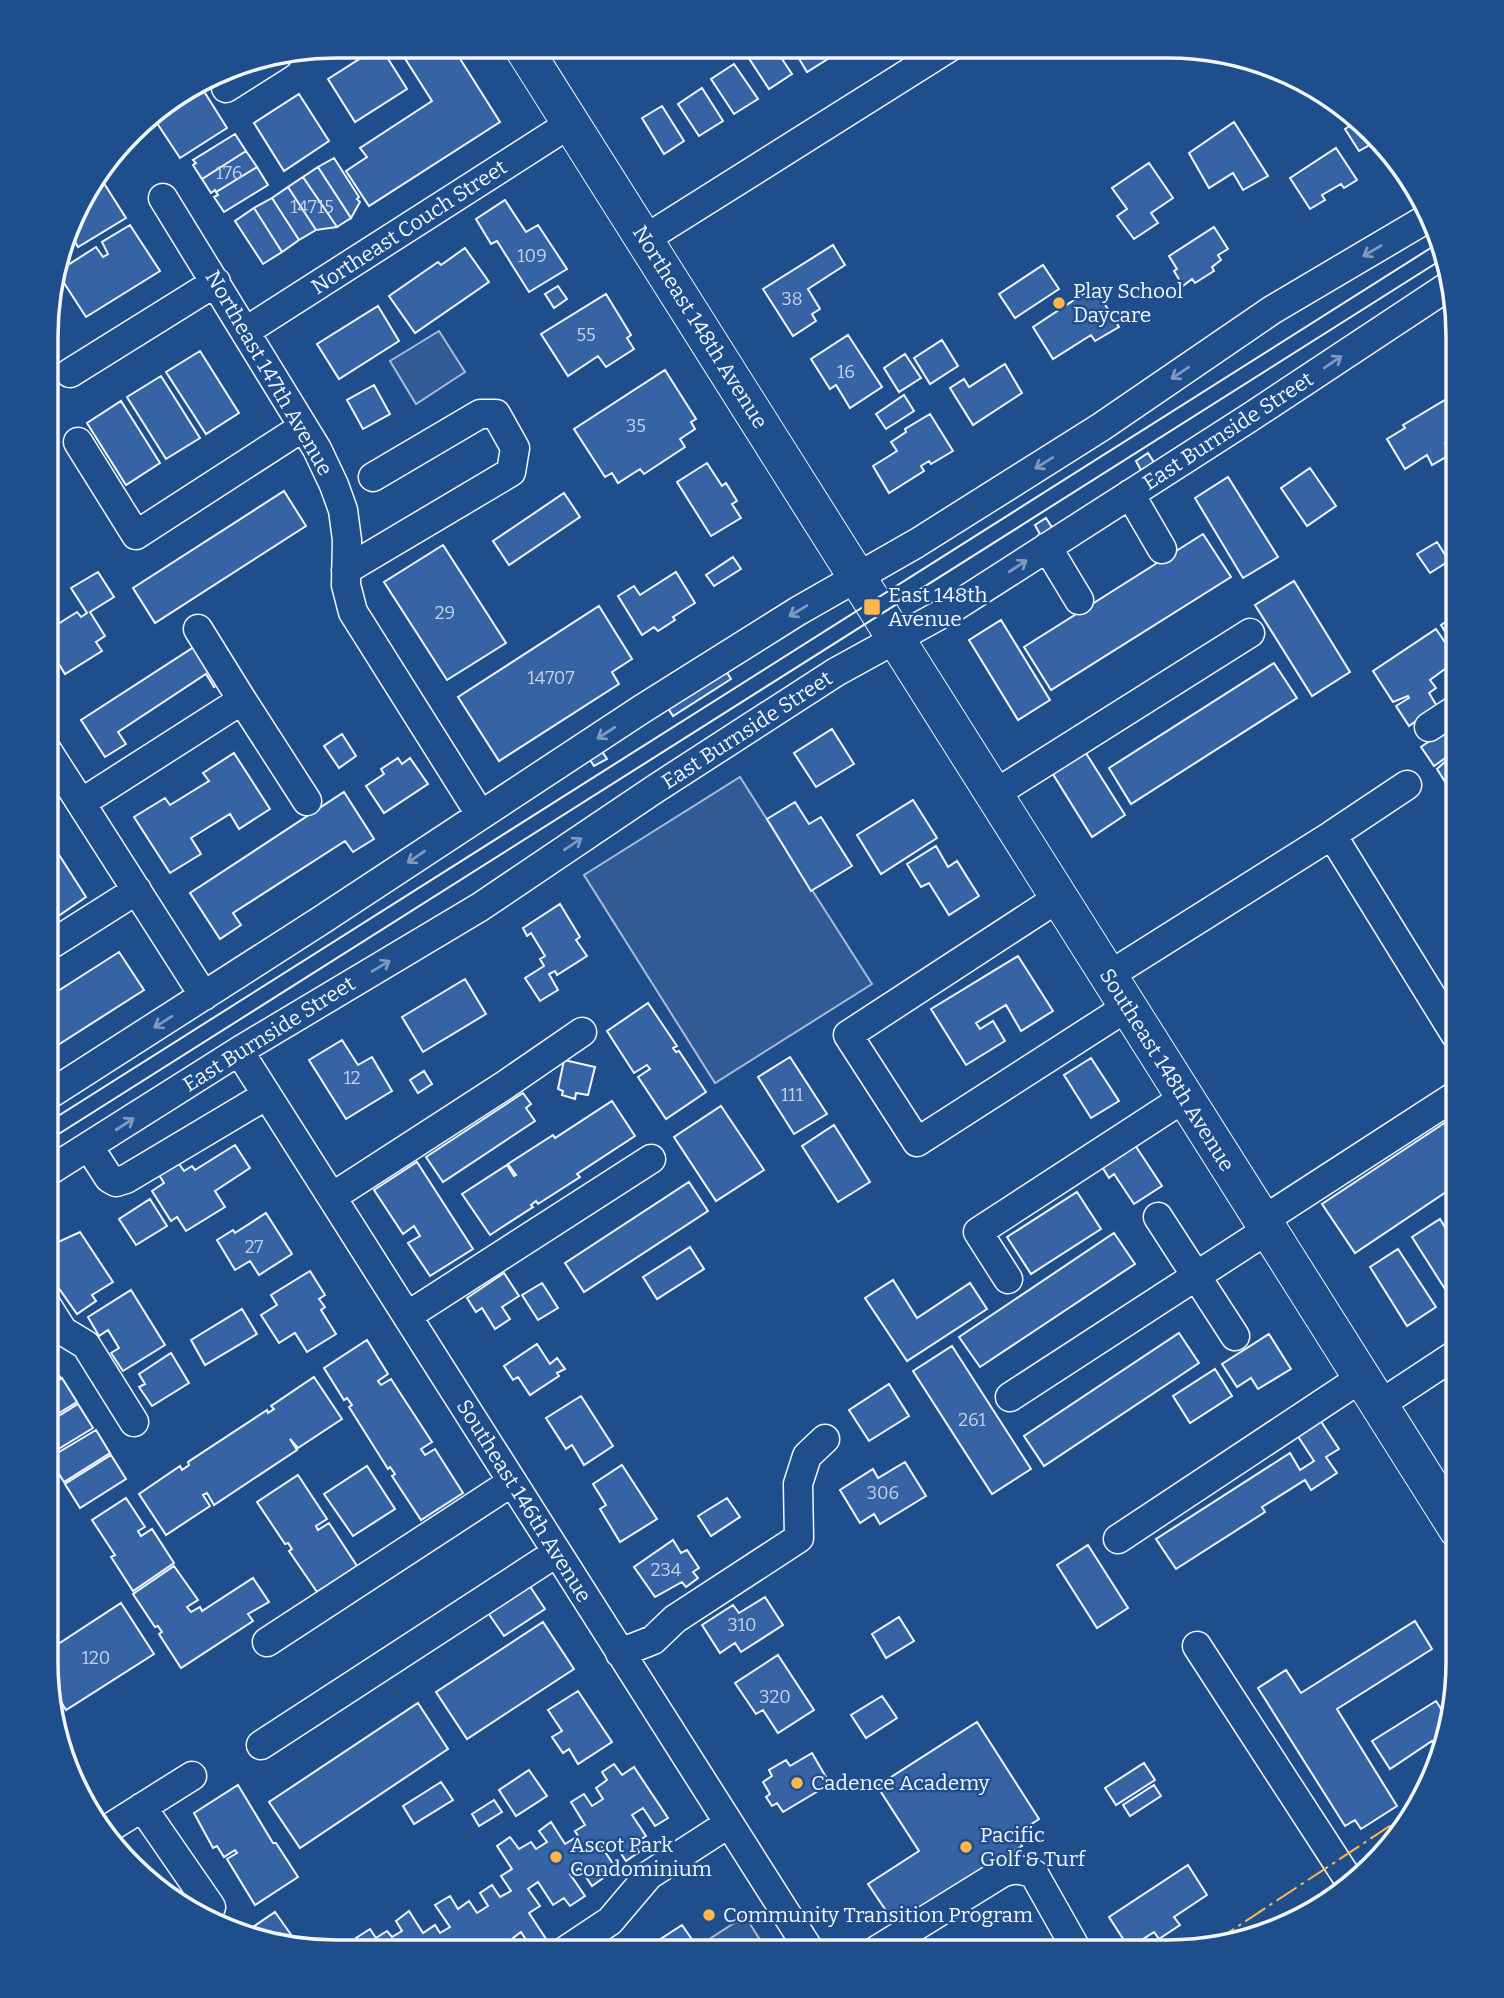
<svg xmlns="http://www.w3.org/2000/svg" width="1504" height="1998" viewBox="0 0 1504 1998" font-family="Bitter,serif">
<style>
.green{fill:#305b95;stroke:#a8bbd7;stroke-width:2}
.building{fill:#3563a3;stroke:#f2f6ff;stroke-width:2}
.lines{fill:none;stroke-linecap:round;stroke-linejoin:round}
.minor-casing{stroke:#f2f6ff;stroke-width:31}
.major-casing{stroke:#f2f6ff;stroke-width:39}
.minor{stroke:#1f4e8c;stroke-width:28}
.major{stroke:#1f4e8c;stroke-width:37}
.tram{stroke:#f2f6ff;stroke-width:2}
.power{stroke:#ffb74d;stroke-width:2;stroke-dasharray:24 5 3.5 5;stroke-linecap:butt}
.oneway{stroke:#7e9ac0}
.poi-dot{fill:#ffb74d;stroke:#1f4e8c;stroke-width:2.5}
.labels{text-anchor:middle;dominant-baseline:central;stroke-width:5;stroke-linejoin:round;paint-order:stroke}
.number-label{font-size:18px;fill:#c3d1e8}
.street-label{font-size:21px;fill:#f2f6ff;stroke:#1f4e8c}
.poi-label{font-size:21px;fill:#f2f6ff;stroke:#1f4e8c;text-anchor:start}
.rim{fill:none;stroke:#f2f6ff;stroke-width:3.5}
</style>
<rect width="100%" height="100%" fill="#1f4e8c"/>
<path class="green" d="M439,331L465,372L416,404L390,361Z
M740,777L872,984L715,1083L584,875Z
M745,1916L767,1951H715L708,1940Z"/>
<path class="building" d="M380,46L407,89L355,122L328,79Z
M397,46H452L500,122L369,206L346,171L367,157L360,148L432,101Z
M622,46H643L629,56Z
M763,47H774L792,74L769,89L748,57Z
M792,47H824L831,57L807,72Z
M841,47H862L847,56Z
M734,64L758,99L734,114L711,79Z
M200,85L227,128L180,158L151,114Z
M702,88L723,121L699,136L678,104Z
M299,94L329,141L284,171L254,123Z
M662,106L684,141L664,154L642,118Z
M1358,121L1375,142L1359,151L1345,129Z
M1234,122L1268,176L1243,190L1233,173L1209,188L1189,153Z
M235,134L246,151L202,179L193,165L196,163L193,160Z
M1336,148L1357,180L1344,188L1341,184L1322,195L1325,200L1310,209L1290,178Z
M246,151L257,167L216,192L215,190L211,193L202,179Z
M334,158L359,197L357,199L360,202L351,218L318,167Z
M1149,163L1173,198L1151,213L1158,223L1134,239L1117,216L1127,209L1112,188Z
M257,167L268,185L224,212L214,197L218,195L216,192Z
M318,167L351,218L337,227L303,177Z
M98,174L126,218L78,247L70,233L84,191Z
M303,177L337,227L316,230L288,187Z
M288,187L316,230L299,240L272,198Z
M272,198L299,240L282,252L254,208Z
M505,200L526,232L538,225L567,269L529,292L497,241L491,244L476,219Z
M254,208L282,252L263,264L235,221Z
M130,225L160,271L86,317L57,272L96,247L103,257L108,254L102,242Z
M1214,227L1228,249L1218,255L1221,260L1212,267L1214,271L1195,283L1192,279L1183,286L1174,271L1177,269L1169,256Z
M833,245L845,265L808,289L820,309L812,314L816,321L793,336L763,289Z
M465,248L489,282L415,333L389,296L438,262L441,265Z
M1043,265L1059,289L1015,318L999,294Z
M558,286L567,299L554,308L545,294Z
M1094,287L1119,327L1095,341L1091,335L1053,359L1033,327Z
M606,294L631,335L627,338L634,349L606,367L598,356L568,376L541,334Z
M378,306L399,341L339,379L317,344Z
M848,335L882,387L850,408L836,385L830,389L811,359Z
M942,340L958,366L930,384L914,358Z
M200,351L239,413L206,434L166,372Z
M905,354L921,378L899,392L884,368Z
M1005,364L1022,393L973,425L950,388L964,379L969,387Z
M665,370L696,419L691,422L695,429L680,439L685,447L644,474L640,469L618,483L612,473L605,477L574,429Z
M161,376L200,438L166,459L127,397Z
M374,385L390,414L363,429L347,400Z
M1455,394L1458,400V434L1445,443L1451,454L1432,465L1427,455L1405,469L1387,439L1405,428L1403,425Z
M904,395L914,411L886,429L876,414Z
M121,401L160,463L126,485L87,423Z
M930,414L953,451L931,464L929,461L921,466L924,471L889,493L873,466L897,451L891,442L906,432L905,429Z
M1148,453L1155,464L1142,472L1136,461Z
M707,463L722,486L726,483L737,501L732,504L741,518L711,536L677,482Z
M1310,468L1336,506L1307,526L1281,488Z
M1228,477L1278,557L1243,578L1195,498Z
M284,491L306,526L155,623L133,588Z
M564,493L580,517L509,565L493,541Z
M1046,518L1053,529L1041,536L1035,525Z
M1203,534L1231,577L1051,690L1024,647Z
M1437,542L1449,561L1430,573L1417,554Z
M443,545L506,643L447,680L384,582Z
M733,557L741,569L714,586L706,575Z
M98,572L114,597L90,612L105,636L96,642L102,651L65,674L49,648L53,646L47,637V631L77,612L81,617L87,613L71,588Z
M676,572L695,603L673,617L675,620L658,631L654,627L642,635L618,596L634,586L640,595Z
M1294,581L1350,672L1312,696L1255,605Z
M599,606L632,659L612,672L619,684L499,761L458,697Z
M1458,614V652L1441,625Z
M1001,620L1050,700L1018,720L969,640Z
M1436,629L1457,660L1430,680L1436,688L1429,693L1437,706L1409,726L1396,706L1409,698L1408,696L1393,702L1373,671Z
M211,636L235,673L214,687L206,674L118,732L126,744L105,757L81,720Z
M1274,663L1297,698L1131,804L1109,768Z
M724,668L731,679L673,716L666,705Z
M1450,727L1458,740L1457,801L1437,769L1448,759L1447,757L1434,766L1421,747Z
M832,729L854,764L816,787L794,753Z
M342,734L356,756L339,768L324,746Z
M599,747L607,759L594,766L587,755Z
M1084,750L1125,815L1092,837L1051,771Z
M234,753L270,809L239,829L230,814L191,838L201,854L170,873L134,817L165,798L170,805L209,781L203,773Z
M398,758L402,764L410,758L428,784L384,813L366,786L384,774L381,769Z
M344,792L374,839L353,852L345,841L233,913L241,925L220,939L190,893Z
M913,800L937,838L881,874L857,835Z
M795,802L809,824L821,817L852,866L811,891L767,819Z
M47,836L86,897L51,921L47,914Z
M936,846L948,867L957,861L979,896L949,915L929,883L921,887L907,864Z
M560,904L580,937L576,940L587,956L557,975L555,971L549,974L558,990L540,1001L525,978L544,966L540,959L545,956L531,933L527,936L523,928Z
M119,952L144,990L47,1052V998Z
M1018,956L1053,1011L1021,1031L1006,1005L976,1023L980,1029L993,1021L1005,1041L966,1065L931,1009Z
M465,979L486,1014L423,1052L402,1017Z
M648,1003L677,1046L673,1048L676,1052L679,1051L706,1092L666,1119L638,1077L650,1069L647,1065L634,1073L607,1031Z
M342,1040L358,1065L372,1057L392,1091L346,1119L309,1060Z
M790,1057L827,1114L794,1134L758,1077Z
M1091,1058L1119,1101L1091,1118L1064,1075Z
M564,1060L595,1067L588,1095L576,1093L575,1099L562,1095L563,1091L558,1089Z
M424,1071L432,1084L418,1093L410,1080Z
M523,1093L531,1104L526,1108L535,1121L443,1182L426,1157Z
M612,1101L635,1136L577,1174L580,1177L538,1204L536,1201L531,1205L533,1207L490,1235L462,1194L507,1165L514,1176L516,1175L508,1164L553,1135L555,1138Z
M721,1106L764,1170L716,1201L674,1137Z
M1458,1114V1184L1355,1253L1322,1204Z
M834,1125L870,1182L838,1202L802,1146Z
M1131,1139L1162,1186L1134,1204L1114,1174L1109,1178L1098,1160Z
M235,1145L250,1168L215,1191L225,1207L186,1231L177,1217L171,1221L152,1191L164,1183L156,1170L175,1158L184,1171L192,1166L195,1170Z
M417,1162L473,1249L430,1276L408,1243L420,1236L414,1226L403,1234L374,1190Z
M689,1182L708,1211L584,1292L565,1263Z
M1077,1192L1101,1229L1031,1274L1007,1237Z
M150,1199L167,1226L136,1245L119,1219Z
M266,1213L292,1254L259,1275L250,1261L235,1270L217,1240L233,1230L235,1233Z
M1440,1219L1458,1248V1292L1450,1297L1412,1237Z
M80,1232L113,1282L92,1295L96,1301L77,1314L46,1270V1237L49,1235L54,1244Z
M1114,1233L1135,1264L980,1367L959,1337Z
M690,1247L704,1269L657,1299L643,1277Z
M1398,1249L1436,1307L1407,1326L1370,1267Z
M310,1271L325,1295L319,1299L325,1307L321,1310L336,1334L307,1352L295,1333L279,1343L261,1315L277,1305L271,1295Z
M504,1273L519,1296L502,1307L510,1319L495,1329L482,1308L476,1312L467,1298Z
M893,1280L917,1318L970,1283L987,1309L907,1361L865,1298Z
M542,1283L558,1308L538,1320L522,1295Z
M131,1290L165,1345L123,1371L111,1353L119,1348L108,1330L99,1336L88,1317Z
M242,1309L257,1334L205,1365L191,1340Z
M1179,1333L1199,1363L1044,1466L1024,1436Z
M1269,1334L1291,1369L1258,1389L1251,1378L1237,1387L1222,1364Z
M367,1340L388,1374L378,1381L381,1385L391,1379L432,1442L421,1449L425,1455L435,1449L463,1493L421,1520L392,1476L395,1474L390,1467L388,1469L349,1407L352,1405L347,1398L344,1400L324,1368Z
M537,1344L550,1364L557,1358L565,1369L557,1373L559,1376L530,1395L518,1377L513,1380L504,1366Z
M952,1346L1031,1469L992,1494L913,1371Z
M171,1353L189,1383L152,1406L139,1387L145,1384L139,1374Z
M46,1354L60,1377L46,1386Z
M1215,1369L1232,1396L1190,1423L1173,1396Z
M314,1377L342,1419L298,1448L290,1439L297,1450L214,1505L207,1493L203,1495L210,1506L166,1535L139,1494L180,1466L182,1470L189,1465L188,1462L267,1410L268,1413L274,1409L271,1406Z
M62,1378L77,1402L46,1421V1388Z
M889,1384L909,1416L869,1441L849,1410Z
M581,1396L613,1446L584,1465L572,1445L566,1449L546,1418Z
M78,1404L93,1428L47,1456L46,1424Z
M1320,1420L1339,1449L1326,1457L1337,1473L1311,1490L1305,1480L1262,1507L1265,1512L1176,1569L1156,1539L1290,1453L1300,1470L1314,1461L1297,1435Z
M96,1430L110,1453L64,1482L49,1458Z
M111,1455L126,1479L80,1508L65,1484Z
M905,1462L926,1496L880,1524L874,1514L860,1523L840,1490L873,1469L878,1478Z
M622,1465L657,1519L620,1542L600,1509L606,1505L593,1484Z
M367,1466L395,1509L353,1536L324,1494Z
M298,1475L327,1519L316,1526L318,1530L329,1523L357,1566L317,1592L289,1551L292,1549L288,1543L285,1544L257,1502Z
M126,1498L145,1527L138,1531L141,1536L152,1529L174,1563L133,1591L111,1557L115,1555L92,1520Z
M727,1498L740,1517L711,1536L698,1516Z
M673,1540L681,1553L687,1550L699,1568L693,1572L698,1578L686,1587L682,1582L655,1597L634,1567Z
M1088,1545L1128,1608L1097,1628L1057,1565Z
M174,1566L198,1600L187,1607L191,1612L200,1607L202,1611L253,1578L269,1602L248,1614L253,1621L181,1668L159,1634L162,1632L158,1626L155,1627L133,1594Z
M527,1582L545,1609L504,1636L486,1610Z
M765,1597L783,1625L741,1652L735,1643L720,1653L702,1625L733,1605L739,1613Z
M121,1603L154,1654L66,1710L51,1685L46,1663V1652Z
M899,1617L914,1641L886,1658L872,1634Z
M1415,1621L1432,1649L1337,1709L1397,1806L1361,1829L1355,1820L1345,1826L1258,1688L1286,1670L1301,1693Z
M543,1622L574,1669L467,1739L436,1692Z
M778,1655L814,1710L778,1733L763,1710L756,1714L735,1683Z
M578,1691L612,1742L578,1764L569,1749L563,1753L552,1737L562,1731L548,1710Z
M882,1696L897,1718L866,1738L851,1715Z
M1436,1701L1450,1723L1442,1757L1432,1741L1390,1769L1372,1741Z
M418,1703L448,1749L300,1848L269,1802Z
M977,1722L1039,1819L1015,1835L1022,1846L897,1927L868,1884L919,1851L877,1786Z
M812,1753L830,1784L783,1812L777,1803L772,1806L766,1797L770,1794L763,1782L772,1776L769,1770L786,1760L790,1766Z
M1144,1763L1155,1780L1116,1805L1105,1788Z
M614,1764L622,1775L634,1767L668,1818L655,1826L643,1808L632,1815L646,1836L634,1844L639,1852L626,1861L612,1840L602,1847L613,1864L602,1871L606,1876L592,1886L580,1868L570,1874L585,1896L570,1906L564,1898L553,1905L538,1882L528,1889L540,1906L529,1913L548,1942L533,1951L521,1932L513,1938L521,1951H482L478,1944L469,1951L364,1950L356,1938L370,1929L376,1938L387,1931L392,1937L402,1931L396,1921L409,1911L423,1933L435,1925L440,1933L450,1927L435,1905L450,1896L458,1909L469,1901L477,1913L488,1906L480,1893L492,1885L500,1897L511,1891L501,1876L512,1869L497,1846L510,1837L519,1849L531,1842L536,1849L547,1842L539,1831L551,1822L565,1844L578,1836L575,1831L585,1825L571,1802L584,1794L592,1806L603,1799L596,1788L607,1780L602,1772Z
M529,1770L547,1796L516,1816L499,1790Z
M441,1782L453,1800L414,1824L403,1806Z
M238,1785L273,1843H276L298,1877L255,1905L227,1859L237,1853L235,1850L224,1857L217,1846L213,1848L194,1813Z
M1154,1785L1161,1796L1130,1816L1123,1805Z
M494,1800L502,1812L479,1826L472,1814Z
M121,1842L135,1866L133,1868L113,1847Z
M1188,1865L1207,1895L1174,1917L1180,1925L1159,1939L1154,1932L1129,1948L1109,1917Z
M275,1912L299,1946L295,1949L247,1931Z
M682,1925L700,1951H642Z"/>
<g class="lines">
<g class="minor-casing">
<path id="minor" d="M226,88L278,55
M163,198L317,449L334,485L343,510L347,540L346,585L353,612L480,814
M645,239L950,47
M246,331L571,123
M70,373L216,282
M78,442L136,535L303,427
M1130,494L1162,549
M1047,547L1079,600
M346,570L511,472L515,448L496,414H480L373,477
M198,629L242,700
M1429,727L1458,708
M47,750L204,996
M993,795L1250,633
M81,803L242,700L307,801
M1332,835L1455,1034
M1058,898L848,1035L917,1142L1127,1007
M47,947L137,890
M1108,976L1332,835L1407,785
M239,1051L810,1951
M47,1096L320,921L642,709L798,611L917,543L1101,427L1272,310L1431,216
M89,1147L109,1178L116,1182L126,1179L267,1095
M46,1173L239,1051L480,907L655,789L836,672L956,606L1249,418L1447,287
M332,1197L505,1085L582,1032
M1158,1217L1235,1336
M1262,1221L1458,1094
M1008,1279L978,1232L1184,1098
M46,1304L63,1331L86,1345L134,1422
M407,1316L651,1159
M1010,1397L1267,1230
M1379,1405L1458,1353
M1118,1539L1361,1378
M267,1642L512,1482
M1197,1646L1352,1885
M620,1653L653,1640L675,1619L799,1538L798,1484L807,1456L825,1439
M261,1745L556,1553
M142,1807L211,1907
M103,1832L192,1776
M565,1951L610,1921L649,1875L728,1824
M874,1952L1000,1874C1013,1868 1020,1869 1034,1874L1078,1952"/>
</g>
<g class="major-casing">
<path id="major" d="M522,46L1458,1530"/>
</g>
<use href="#minor" class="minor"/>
<use href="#major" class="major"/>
<path class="tram" d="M47,1123L1437,244
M46,1142L1441,260"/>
<path class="power" d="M1214,1942L1417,1808"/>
</g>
<defs><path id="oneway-shaft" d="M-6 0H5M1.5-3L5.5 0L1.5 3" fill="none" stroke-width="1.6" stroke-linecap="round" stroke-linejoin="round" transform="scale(1.75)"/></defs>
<g class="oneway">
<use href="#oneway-shaft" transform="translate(1372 251) rotate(149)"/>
<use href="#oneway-shaft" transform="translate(1333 362) rotate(-34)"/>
<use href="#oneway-shaft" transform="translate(1180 373) rotate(146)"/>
<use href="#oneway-shaft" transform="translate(1044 463) rotate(148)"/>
<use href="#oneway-shaft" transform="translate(1018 566) rotate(-33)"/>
<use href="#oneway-shaft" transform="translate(798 611) rotate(149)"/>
<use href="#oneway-shaft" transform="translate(606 733) rotate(147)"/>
<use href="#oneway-shaft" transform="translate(573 844) rotate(-34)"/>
<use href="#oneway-shaft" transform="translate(416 857) rotate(146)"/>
<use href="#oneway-shaft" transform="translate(381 966) rotate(-31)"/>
<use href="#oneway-shaft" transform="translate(163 1022) rotate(148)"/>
<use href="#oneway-shaft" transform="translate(125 1124) rotate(-33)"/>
</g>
<g class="poi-dot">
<circle cx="1059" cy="303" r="7"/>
<rect x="863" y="598" width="18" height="18" rx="3.5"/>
<circle cx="797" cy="1783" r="7"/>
<circle cx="966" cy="1847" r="7"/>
<circle cx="556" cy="1857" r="7"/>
<circle cx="709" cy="1915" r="7"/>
</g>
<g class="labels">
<g class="number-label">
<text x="229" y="173">176</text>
<text x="312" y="207">14715</text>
<text x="532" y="256">109</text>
<text x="792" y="299">38</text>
<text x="586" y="335">55</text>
<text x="846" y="372">16</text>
<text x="636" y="426">35</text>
<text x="445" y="613">29</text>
<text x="551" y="678">14707</text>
<text x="352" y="1078">12</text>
<text x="792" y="1095">111</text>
<text x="254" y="1247">27</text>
<text x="972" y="1420">261</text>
<text x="883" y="1493">306</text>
<text x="666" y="1570">234</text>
<text x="742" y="1625">310</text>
<text x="96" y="1658">120</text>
<text x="775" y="1697">320</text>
</g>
<g class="street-label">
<text transform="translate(409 227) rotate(-33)">Northeast Couch Street</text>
<text transform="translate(700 327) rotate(58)">Northeast 148th Avenue</text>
<text transform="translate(269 373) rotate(60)">Northeast 147th Avenue</text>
<text transform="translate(1228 431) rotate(-33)">East Burnside Street</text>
<text transform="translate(747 730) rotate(-33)">East Burnside Street</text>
<text transform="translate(269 1034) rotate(-32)">East Burnside Street</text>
<text transform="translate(1167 1070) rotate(58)">Southeast 148th Avenue</text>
<text transform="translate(524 1501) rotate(58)">Southeast 146th Avenue</text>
</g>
<g class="poi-label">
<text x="1073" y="291">Play School<tspan x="1073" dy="24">Daycare</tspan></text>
<text x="888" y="595">East 148th<tspan x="888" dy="24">Avenue</tspan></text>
<text x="811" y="1783">Cadence Academy</text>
<text x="980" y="1835">Pacific<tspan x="980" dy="24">Golf &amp; Turf</tspan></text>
<text x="570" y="1845">Ascot Park<tspan x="570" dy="24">Condominium</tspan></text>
<text x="723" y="1915">Community Transition Program</text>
</g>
</g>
<path d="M0 0H1504V1998H0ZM336 58H1168A278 278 0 0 1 1446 336V1662A278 278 0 0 1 1168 1940H336A278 278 0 0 1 58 1662V336A278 278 0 0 1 336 58Z" fill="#1f4e8c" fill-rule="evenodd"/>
<path class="rim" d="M336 58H1168A278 278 0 0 1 1446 336V1662A278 278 0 0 1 1168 1940H336A278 278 0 0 1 58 1662V336A278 278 0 0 1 336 58Z"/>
</svg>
